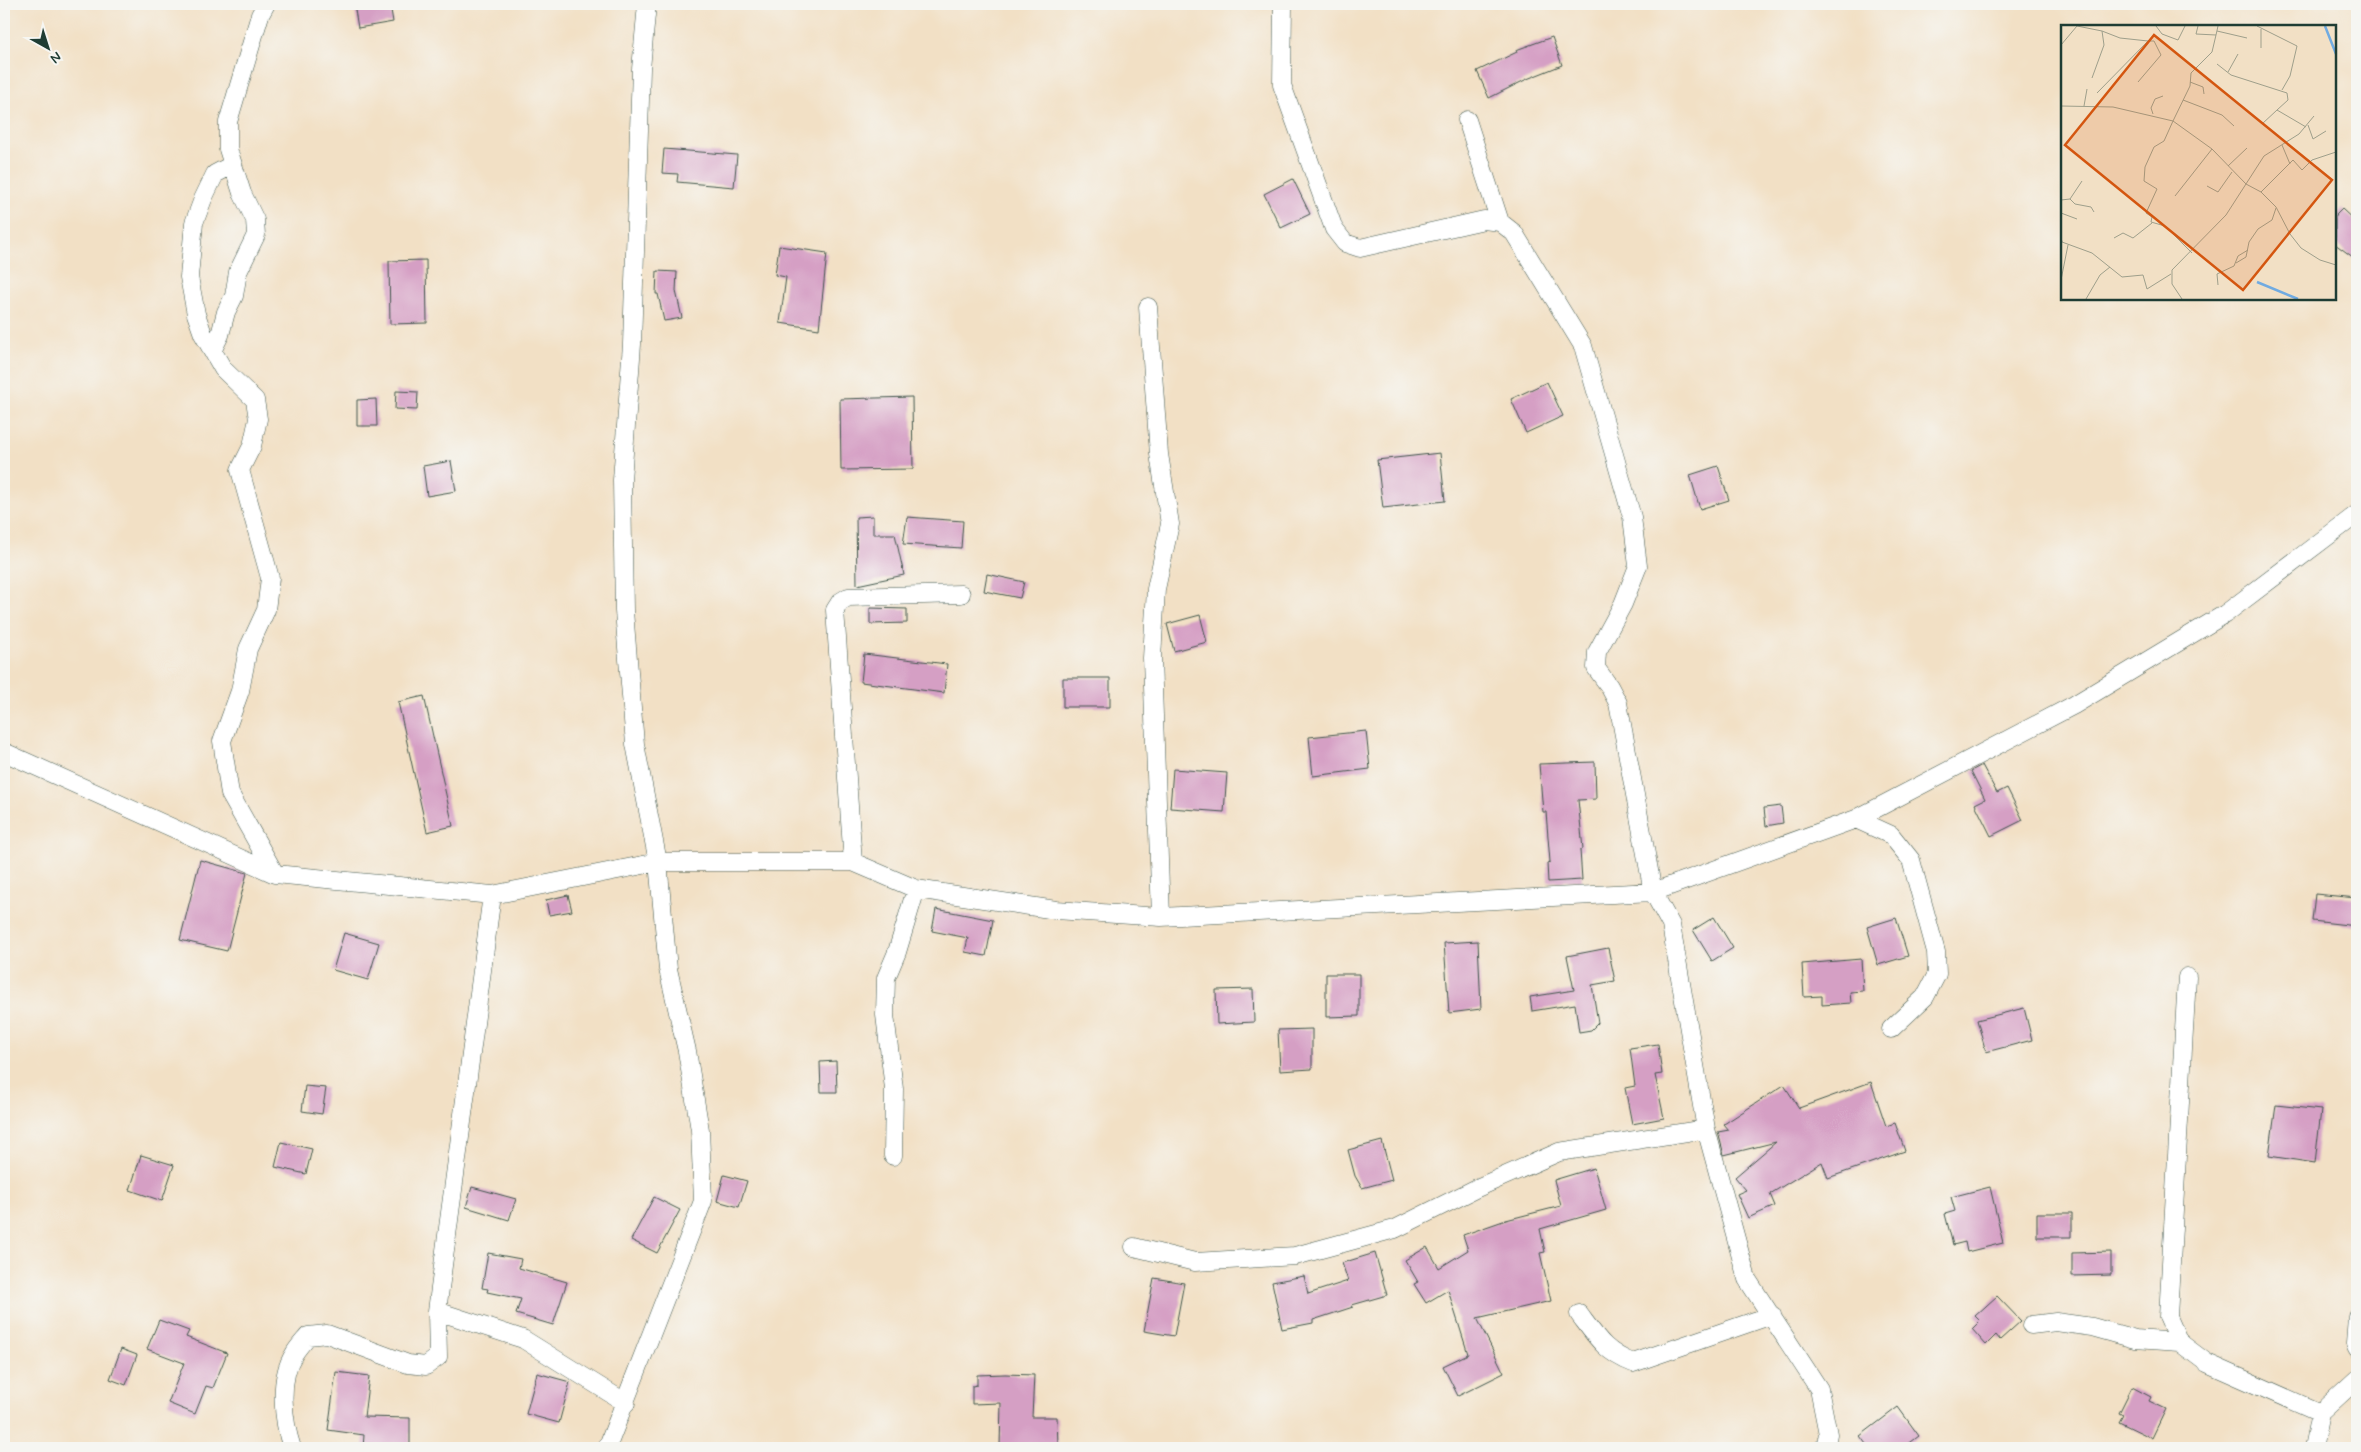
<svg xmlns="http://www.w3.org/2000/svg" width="2361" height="1452" viewBox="0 0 2361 1452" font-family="Mynerve,sans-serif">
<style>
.building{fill:#d59fc4}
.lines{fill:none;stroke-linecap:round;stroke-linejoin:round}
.street-casing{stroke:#3f554a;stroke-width:19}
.street{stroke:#fff;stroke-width:18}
.inset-river{fill:none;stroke:#71abe1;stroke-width:2.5}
.inset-road{fill:none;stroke:#9e9f8b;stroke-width:1}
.view{fill:#d45610;fill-opacity:0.15;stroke:#d45610;stroke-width:2.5}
.inset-edge{fill:none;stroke:#1f3d34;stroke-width:2.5}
</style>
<rect width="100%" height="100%" fill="#f6f6f2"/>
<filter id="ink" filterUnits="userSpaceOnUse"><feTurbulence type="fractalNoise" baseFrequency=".02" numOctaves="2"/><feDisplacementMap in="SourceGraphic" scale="10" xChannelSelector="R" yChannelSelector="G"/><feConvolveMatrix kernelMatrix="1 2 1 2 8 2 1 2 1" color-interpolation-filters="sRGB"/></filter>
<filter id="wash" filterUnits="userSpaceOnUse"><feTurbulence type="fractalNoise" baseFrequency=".0096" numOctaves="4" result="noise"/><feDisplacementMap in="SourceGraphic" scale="20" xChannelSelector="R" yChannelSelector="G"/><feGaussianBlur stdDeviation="1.12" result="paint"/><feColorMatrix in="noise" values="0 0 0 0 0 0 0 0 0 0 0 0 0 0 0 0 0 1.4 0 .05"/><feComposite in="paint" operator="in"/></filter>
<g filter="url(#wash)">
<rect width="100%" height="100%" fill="#f2e0c5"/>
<g id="blocks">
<path class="building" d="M354,4H390L393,22L358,28Z
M1552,37L1562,65L1527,79L1489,98L1477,71L1517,52L1516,50Z
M664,149L737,155L734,187L677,182L678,174L662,173Z
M1293,179L1310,214L1281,228L1264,194Z
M2342,209L2357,223V260L2335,244V216Z
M779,246L827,253L819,329L780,323L786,277L775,275Z
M426,260L427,323L390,324L389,261Z
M657,271L677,272L676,291L682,318L664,321L658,294H656Z
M1547,382L1563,416L1526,433L1511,399Z
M396,391L418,392L417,410L395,409Z
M912,397L913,469L841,470L840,399Z
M376,399L377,426H357V400Z
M1440,453L1445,501L1383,508L1377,460Z
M451,461L456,491L427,496L423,466Z
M1718,466L1729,500L1700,509L1690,475Z
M873,516V534H895L904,575L857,585L856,517Z
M907,517L963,521L961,548L903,544Z
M987,574L1024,582L1020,598L984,591Z
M870,608L907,609V623L870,624Z
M1200,615L1207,642L1174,651L1167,624Z
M864,654L947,664L944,693L861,682Z
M1063,678H1110V707H1063Z
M424,696L453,826L427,832L398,702Z
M1366,731L1370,769L1313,776L1309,737Z
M1595,762L1596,799L1578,800L1583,849L1580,850L1582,880L1548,882L1547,863L1550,862L1546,812H1543L1539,764Z
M1982,765L1997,793L2007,788L2023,820L1991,836L1975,804L1985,799L1971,771Z
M1173,769L1227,773L1224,812L1170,808Z
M1781,806L1783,823L1766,826L1764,808Z
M200,860L247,873L227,951L180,940Z
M2315,894L2357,898V926L2312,921Z
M568,895L572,911L549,915L546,900Z
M936,909L993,920L986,956L965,952L968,938L932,931Z
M1714,917L1733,948L1712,961L1693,930Z
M1896,918L1908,956L1878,965L1867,927Z
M344,933L379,943L368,980L333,970Z
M1478,941L1481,1009L1449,1013L1444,943Z
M1608,948L1615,981L1592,985L1598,1023L1591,1030L1579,1032L1575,1004L1532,1011L1530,997L1574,990L1567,956Z
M1861,959L1863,991L1850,992L1851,1003L1822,1005V996L1804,997L1802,964Z
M1326,974H1359V1016L1326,1017Z
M1253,989L1254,1022L1217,1024L1216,990Z
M2024,1008L2032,1040L1986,1052L1977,1020Z
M1312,1029V1069L1280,1071L1278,1030Z
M1658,1044L1662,1074L1655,1075L1664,1118L1632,1124L1625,1088L1635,1086L1630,1048Z
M836,1061L837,1092H821L820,1062Z
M1871,1082L1886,1126L1895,1123L1905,1151L1828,1178L1822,1162L1770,1194L1775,1206L1748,1218L1737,1194L1746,1190L1735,1177L1776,1142L1724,1155L1718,1132L1729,1130L1724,1124L1784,1085L1799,1108Z
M305,1086L326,1088L322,1114L302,1111Z
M2276,1105L2321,1110L2315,1163L2269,1156Z
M1382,1141L1392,1180L1362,1188L1355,1176L1348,1150Z
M281,1142L312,1149L306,1174L275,1167Z
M141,1155L174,1165L162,1201L130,1190Z
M1594,1168L1606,1210L1540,1229L1545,1252L1540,1253L1551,1301L1477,1318L1504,1373L1458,1396L1443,1366L1468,1354L1448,1290L1426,1303L1414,1284L1418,1282L1405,1260L1427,1247L1439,1268L1468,1250L1463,1235L1506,1220L1561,1206L1554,1180Z
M724,1175L747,1181L739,1207L717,1201Z
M472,1187L516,1199L509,1220L466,1207Z
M1990,1187L2003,1243L1967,1252L1965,1242L1953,1245L1945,1214L1955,1211L1951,1197Z
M654,1197L680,1210L657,1253L631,1240Z
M2037,1213H2072V1237H2037Z
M2111,1252V1275L2072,1276V1253Z
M488,1253L521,1259L519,1268L567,1282L553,1325L516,1314L521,1299L487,1292L488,1289L482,1288Z
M1375,1253L1387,1295L1352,1305L1353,1307L1313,1320V1323L1282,1329L1272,1282L1304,1276L1308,1294L1348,1281L1342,1263Z
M1154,1278L1184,1283L1174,1336L1144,1331Z
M1997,1296L2021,1321L2000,1340L1996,1335L1986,1345L1972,1329L1980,1321L1975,1316Z
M159,1320L189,1331L186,1337L227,1353L213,1388L206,1386L195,1414L168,1403L184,1363L147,1349Z
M121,1349L137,1355L126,1385L110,1379Z
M336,1372L369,1376L364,1417L410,1418V1448H363L364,1435L328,1430Z
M537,1373L570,1382L559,1423L526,1414Z
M1005,1374L1034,1375L1032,1417H1057L1058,1445L1000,1447L1001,1403L972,1404V1386L977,1385V1375Z
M2132,1387L2151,1397L2149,1401L2166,1409L2152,1438L2119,1422L2123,1415L2119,1413Z
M1898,1407L1919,1436L1903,1448H1869L1860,1436Z"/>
</g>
</g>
<g filter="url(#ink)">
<use href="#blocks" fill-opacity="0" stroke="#3f554a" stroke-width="1"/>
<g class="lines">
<g class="street-casing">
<path id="street" d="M1283,4L1282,85L1334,229L1345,243L1360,248L1484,220L1500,222L1514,233L1583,346L1632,517L1638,566L1623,604L1597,652L1596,668L1609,686L1618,703L1653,892L1856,819L2074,705L2225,614L2357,514
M1467,120L1500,222
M232,165L215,174L203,199L194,223L189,277L196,314L203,334L223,369L255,400L258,419L252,446L240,470L270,578L266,610L248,649L240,691L222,741L230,794L275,874
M1148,307L1159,454L1170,524L1156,589L1152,658L1161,917
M212,351L220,335L226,312L234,296L238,272L256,235L255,220L242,193L228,149V122L260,15L266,4
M4,752L275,874L492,895L658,862H853L916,889L1056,910L1161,917L1653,892L1671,925L1706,1129L1747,1279L1819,1389L1828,1434L1825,1448
M1856,819L1891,835L1911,860L1936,952L1937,974L1925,997L1891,1029
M853,862L835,610L840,602L848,597L961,594
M2187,977L2168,1317L2179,1342L2207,1363L2320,1413L2357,1379
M893,1156L894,1089L885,1015L886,978L897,952L916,889
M1134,1247L1195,1262L1295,1256L1395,1229L1477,1188L1559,1152L1706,1129
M437,1311L523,1339L626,1403
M1579,1314C1597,1338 1605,1352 1633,1363L1772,1315
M2357,1317L2355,1343L2357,1348
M2031,1325L2056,1322L2092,1327L2135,1339L2179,1342
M292,1448C283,1421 278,1379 294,1354C298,1347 304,1341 308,1336L327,1334L408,1364L426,1366L438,1357L437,1311L492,895
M607,1448L703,1201L700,1130L687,1051L668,969L658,862L635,744L624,611L622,480L632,344L641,69L647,4
M2313,1448L2320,1413"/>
</g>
<use href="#street" class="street"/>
</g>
</g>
<g transform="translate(2061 25)">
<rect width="275" height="275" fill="#f2e0c5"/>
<path class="inset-river" d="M264,1L275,29M196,257L237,274"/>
<path class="inset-road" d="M16,1L41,6L43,20L31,53M95,1L101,9L117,15L124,1M137,1L135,9L155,10L157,1M196,1L236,21L229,51L221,65M200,4V23M156,6L186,13M155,10L151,27L130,48L129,61L112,96L151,124L185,159L200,167L215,182L229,209L240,223L259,235L275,240M0,20L16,1M156,39L170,50L226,68L227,75L216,85L245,102M167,47L177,29M77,57L100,30L93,16H87M129,57L142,62L143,69M36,68L87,16L59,13L41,6M122,75L161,90L173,101M0,81L52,82L112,96L103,116L93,122L84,142L83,156L96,164L85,188L91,192L90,197L104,201L131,228M23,81L26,64M92,89L90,83L94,74L102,71M201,99L216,85M247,100L252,114L265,106M221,120L229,139M167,141L186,123M146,161L157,167L171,147M200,167L232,135L241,145L251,135L275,127M114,171L151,124M9,174L14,179L30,182L33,187M0,175L9,174L21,156M0,188L16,194M0,212L1,217L31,228L61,252L82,250L86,264L110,249M53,213L62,208L72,213L91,198M175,238L185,232L188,217L197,204L211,195L215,183M0,255L7,220M157,260L156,249L173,241L177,231L187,225M25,274L39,250L49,242M121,274L111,259V245L165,190L203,131L238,109L253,91"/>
<path class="view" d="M93,10L271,155L182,265L4,120Z"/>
<rect width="275" height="275" class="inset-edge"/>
</g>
<rect width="2361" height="1452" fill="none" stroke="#f6f6f2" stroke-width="20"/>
<g transform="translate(48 48) rotate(141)" stroke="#f6f6f2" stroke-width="4" paint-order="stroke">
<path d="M0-4L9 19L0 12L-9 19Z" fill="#1f3d34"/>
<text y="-8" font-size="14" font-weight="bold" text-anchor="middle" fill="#1f3d34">N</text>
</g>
</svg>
